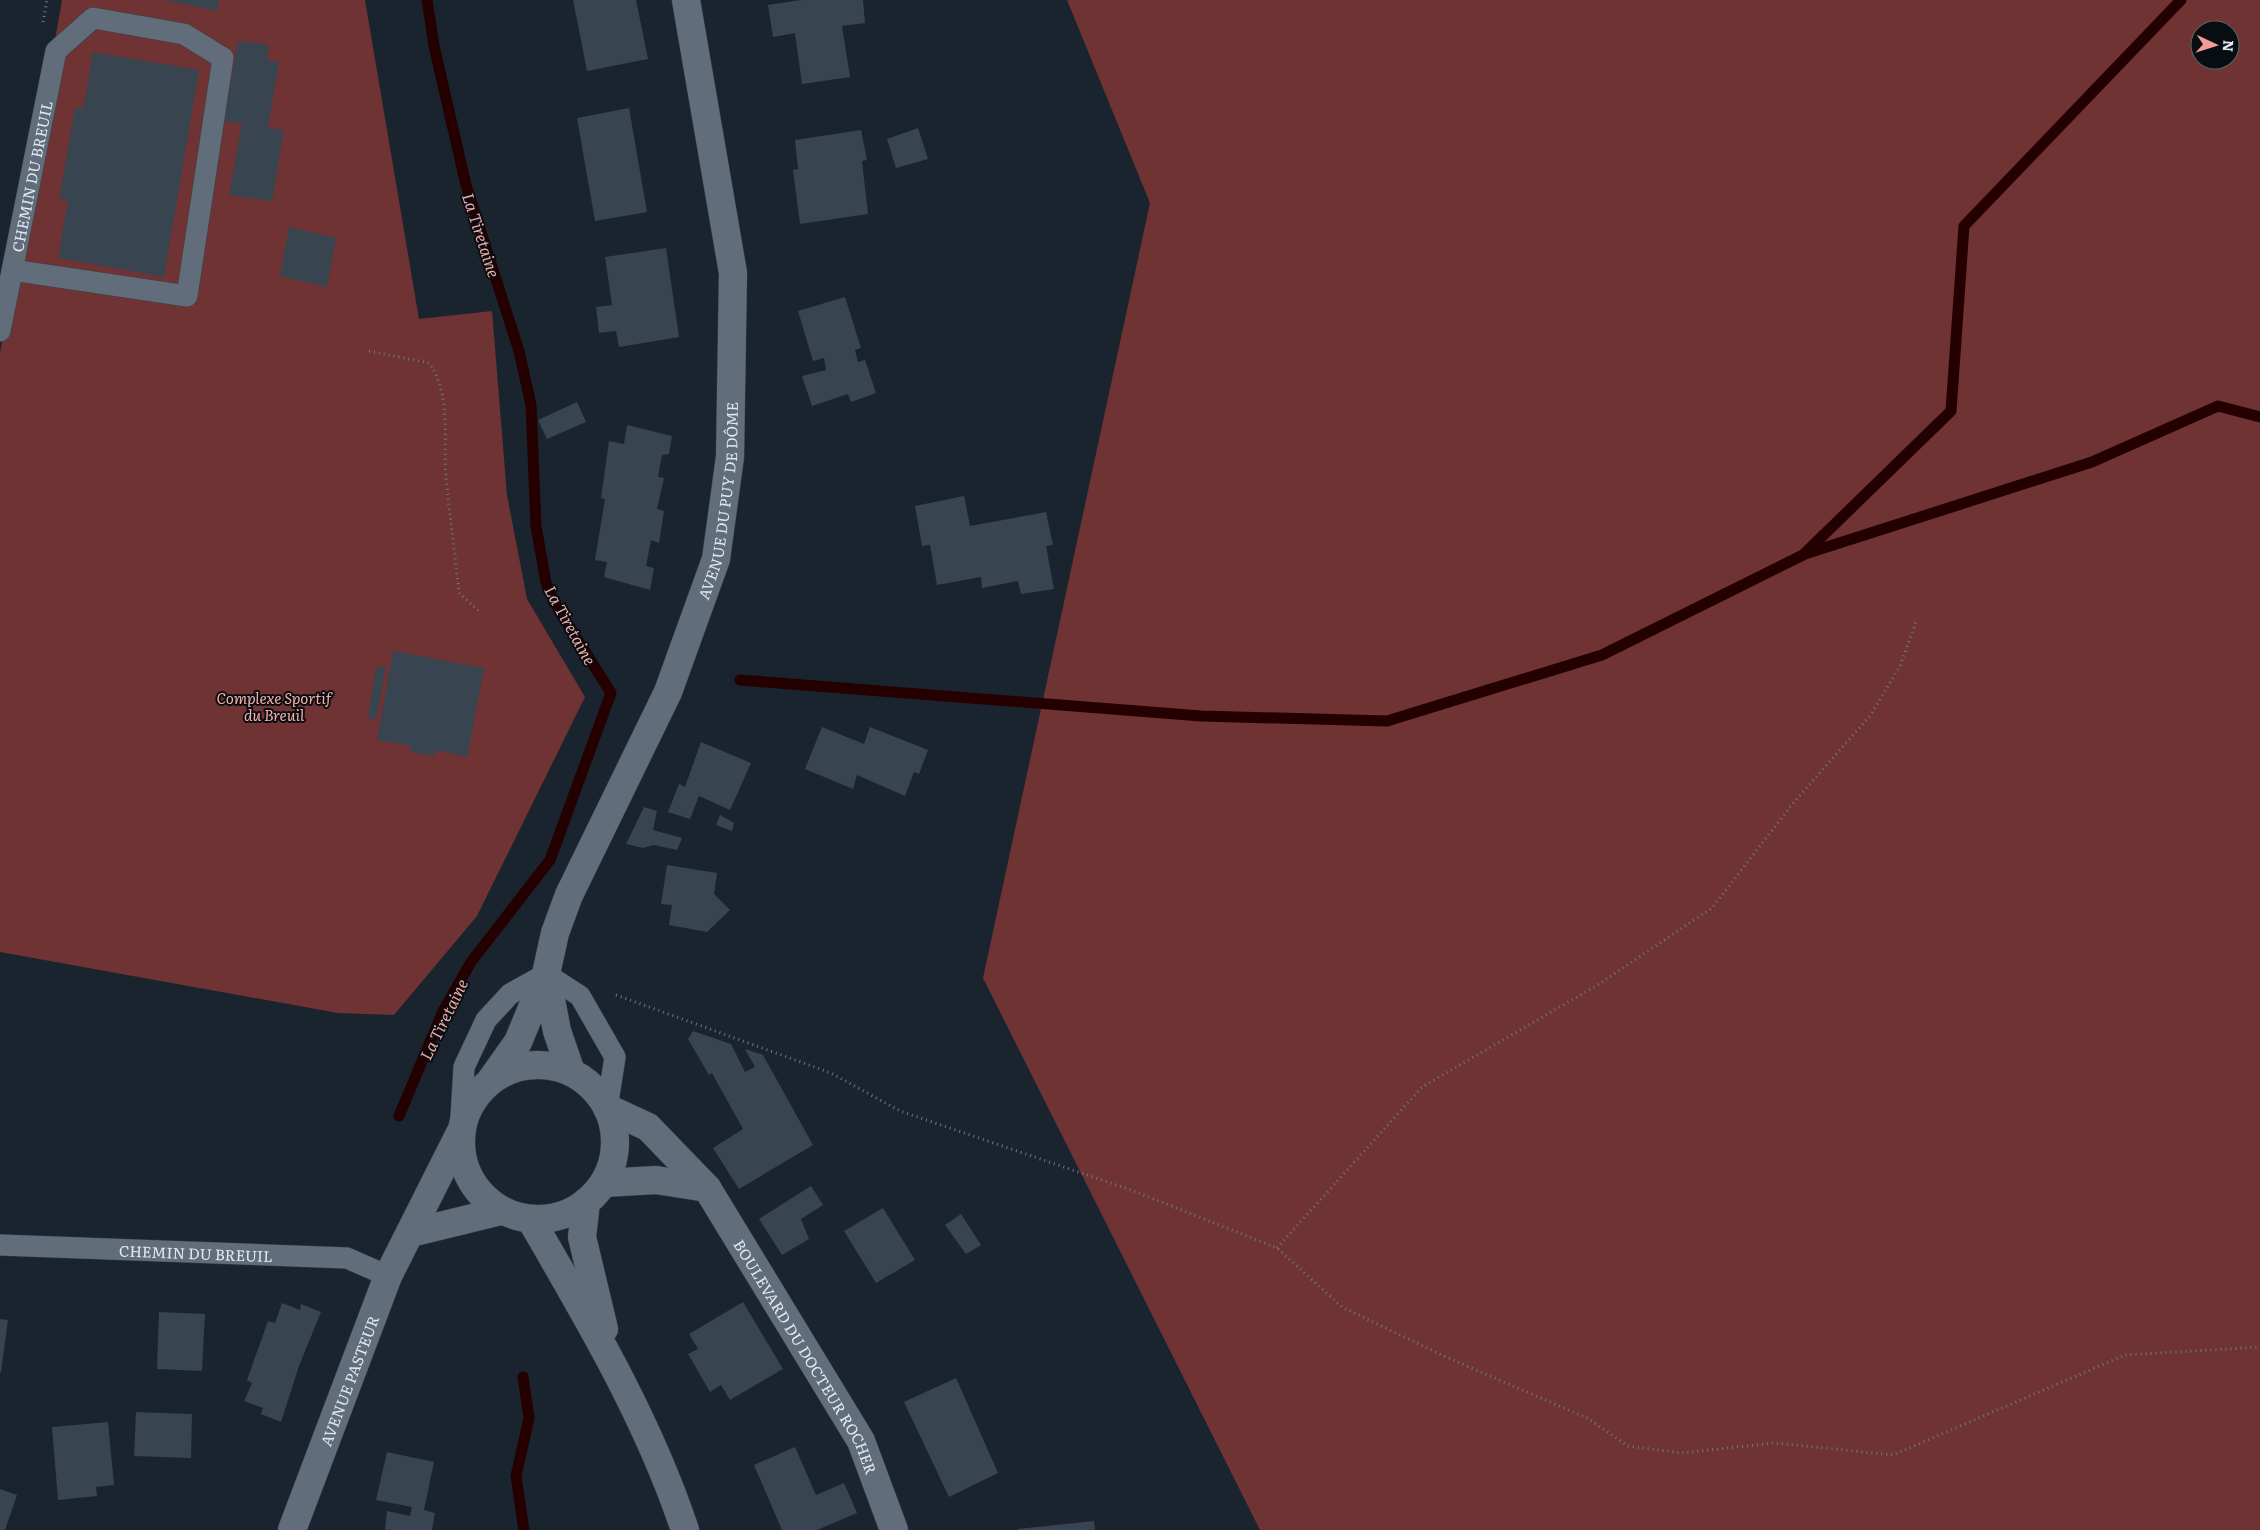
<svg xmlns="http://www.w3.org/2000/svg" width="2260" height="1530" viewBox="0 0 2260 1530" font-family="Literata,serif">
<style>
.green{fill:#6e3332;fill-rule:evenodd}
.lines{fill:none;stroke-linecap:round;stroke-linejoin:round}
.stream{stroke:#240001;stroke-width:11}
.building{fill:#394451}
.lane-casing{stroke:#3a424b;stroke-width:22}
.street-casing{stroke:#3a424b;stroke-width:29}
.secondary-casing{stroke:#3a424b;stroke-width:29}
.path{stroke:#6e7781;stroke-width:3;stroke-dasharray:1 4;stroke-linecap:butt}
.lane{stroke:#616d7b;stroke-width:21}
.street{stroke:#616d7b;stroke-width:28}
.secondary{stroke:#616d7b;stroke-width:28}
.labels{text-anchor:middle;dominant-baseline:central;stroke-width:4;stroke-linejoin:round;paint-order:stroke}
.street-label{font-size:15px;fill:#e1e9f0;stroke:#080d12}
.park-label{font-size:15px;font-style:italic;fill:#f8aea9;stroke:#080d12}
.water-label{font-size:16px;font-style:italic;fill:#f3a9a4;stroke:#080d12}
</style>
<rect width="100%" height="100%" fill="#1a242f"/>
<path class="green" d="M62,0H365L419,319L492,311L507,495L527,599L585,697L477,916L394,1015L338,1013L0,952V353Z
M1067,0H2260V1530H1260L983,978L1150,203ZM2200,30H2230V60H2200Z"/>
<g class="lines">
<path class="stream" d="M1805,554L2092,462L2218,406L2260,417
M740,680L1201,716L1387,721L1602,655L1803,555L1951,411L1964,226L2181,0
M399,1116L443,1011L471,962L550,860L611,693L554,602L546,583L536,526L531,405L519,351L466,185L434,46L427,0
M523,1377L529,1418L516,1476L524,1530"/>
</g>
<path class="building" d="M164,0H219L217,11Z
M573,0H636L648,59L587,71Z
M801,0H863L865,23L842,26L850,77L802,84L795,33L773,37L768,5Z
M238,41L269,45L267,60L279,62L268,128L284,130L272,201L229,195L242,124L224,121Z
M93,52L199,70L164,277L58,258L68,200L59,199L75,108L83,109Z
M629,108L647,212L595,221L577,118Z
M918,128L928,159L896,168L887,139Z
M861,130L867,160L862,161L868,214L800,224L793,170L798,169L795,140Z
M289,227L336,238L327,287L280,276Z
M666,248L679,337L619,347L616,331L599,333L596,307L612,305L605,257Z
M845,297L861,348L855,350L858,362L865,360L876,393L851,402L848,394L812,406L802,376L826,370L824,358L813,361L798,311Z
M577,402L586,422L547,439L538,420Z
M627,425L672,436L669,454L662,455L658,477L664,478L657,509L664,511L659,543L651,540L646,566L654,568L650,590L604,577L607,562L595,560L605,499L601,498L609,441L624,444Z
M964,496L970,526L1046,512L1053,545L1046,546L1054,589L1021,594L1018,581L982,588L981,577L937,585L930,545L922,546L915,506Z
M393,651L484,668L467,757L435,750V756L410,752L411,746L377,740Z
M376,666L386,668L376,720L368,717Z
M822,727L864,744L870,727L928,750L919,774L914,772L905,796L857,775L853,789L805,769Z
M701,742L751,763L730,810L699,796L690,819L668,812L679,784L685,787Z
M644,807L657,811L653,830L682,838L677,850L654,845L643,848L626,844Z
M720,815L734,823L732,831L716,825Z
M667,865L717,873L714,894L730,910L707,932L669,925L672,905L661,904Z
M693,1031L731,1044L745,1072L755,1067L745,1049L763,1055L813,1145L739,1189L713,1148L743,1129L712,1073L709,1075L688,1039Z
M811,1186L823,1205L801,1219L809,1239L782,1255L759,1219Z
M883,1208L915,1260L876,1283L844,1231Z
M961,1214L981,1245L966,1254L945,1225Z
M743,1302L783,1369L730,1400L721,1385L710,1392L688,1354L698,1349L689,1334Z
M282,1303L300,1310L301,1304L321,1312L299,1366L281,1422L261,1414L263,1408L244,1401L252,1383L247,1380L268,1321L275,1323Z
M159,1312L205,1314L202,1371L157,1369Z
M0,1319L8,1320L1,1372H0Z
M956,1378L998,1473L949,1497L904,1402Z
M136,1412L192,1414L191,1458L134,1456Z
M108,1422L114,1485L96,1487L97,1496L58,1500L52,1427Z
M795,1447L816,1495L844,1483L857,1513L817,1530H782L754,1465Z
M387,1452L434,1462L424,1510L435,1513L432,1530H385L387,1511L410,1516L412,1507L376,1500Z
M0,1489L17,1495L5,1530H0Z
M1094,1521L1095,1530H1018V1529Z"/>
<g class="lines">
<g class="lane-casing">
<g id="lane">
<path id="s1" d="M0,331L56,51L93,18L184,34L223,58L187,296L12,270"/>
<path d="M460,1133L464,1067L486,1020L510,994L546,974L580,996L615,1057L607,1108"/>
<path id="s2" d="M0,1245L347,1258L388,1276"/>
</g>
</g>
<g class="street-casing">
<g id="street">
<path id="s3" d="M607,1108L648,1127L707,1188L861,1441L894,1530"/>
<path d="M604,1183L656,1180L707,1188"/>
</g>
</g>
<g class="secondary-casing">
<g id="secondary">
<path d="M546,974L557,1031L571,1072"/>
<circle cx="538" cy="1142" r="77"/>
<path id="s4" d="M491,1080L518,1042L546,974L555,933L569,895L668,692L716,559L730,457L733,273L686,0"/>
<path d="M586,1202L582,1237L604,1329"/>
<path d="M531,1220C589,1320 648,1419 685,1530"/>
<path d="M411,1233L501,1211"/>
<path id="s5" d="M292,1530L388,1276L460,1133"/>
</g>
</g>
<path class="path" d="M43,22L47,0
M369,351L429,363C452,394 443,442 446,478C450,517 455,555 459,593L481,613
M616,995L831,1073L900,1111L1131,1190L1277,1248L1342,1307L1446,1357L1587,1418L1628,1446L1681,1453L1775,1443L1893,1455L2125,1355L2260,1347
M1277,1248L1422,1087L1596,986L1712,908L1794,802L1870,716L1900,666L1917,619"/>
<use href="#lane" class="lane"/>
<use href="#street" class="street"/>
<use href="#secondary" class="secondary"/>
</g>
<g class="labels">
<g class="street-label">
<text stroke="none"><textPath href="#s1" startOffset="158">CHEMIN DU BREUIL</textPath></text>
<text stroke="none"><textPath href="#s4" startOffset="628">AVENUE DU PUY DE DÔME</textPath></text>
<text stroke="none"><textPath href="#s2" startOffset="196">CHEMIN DU BREUIL</textPath></text>
<text stroke="none"><textPath href="#s3" startOffset="326">BOULEVARD DU DOCTEUR ROCHER</textPath></text>
<text stroke="none"><textPath href="#s5" startOffset="160">AVENUE PASTEUR</textPath></text>
</g>
<g class="park-label">
<text x="274" y="697">Complexe Sportif<tspan x="274" dy="17">du Breuil</tspan></text>
</g>
<g class="water-label">
<text transform="translate(482 235) rotate(72)">La Tiretaine</text>
<text transform="translate(571 625) rotate(61)">La Tiretaine</text>
<text transform="translate(443 1019) rotate(-64)">La Tiretaine</text>
</g>
</g>
<g transform="translate(2215 45) rotate(94)"><circle r="24" fill="#080d12" stroke="#5f656b"/>
<path d="M0-4L9 19L0 12L-9 19Z" fill="#f59b97"/>
<text y="-8" font-size="14" font-weight="bold" text-anchor="middle" fill="#e1e9f0">N</text>
</g>
</svg>
